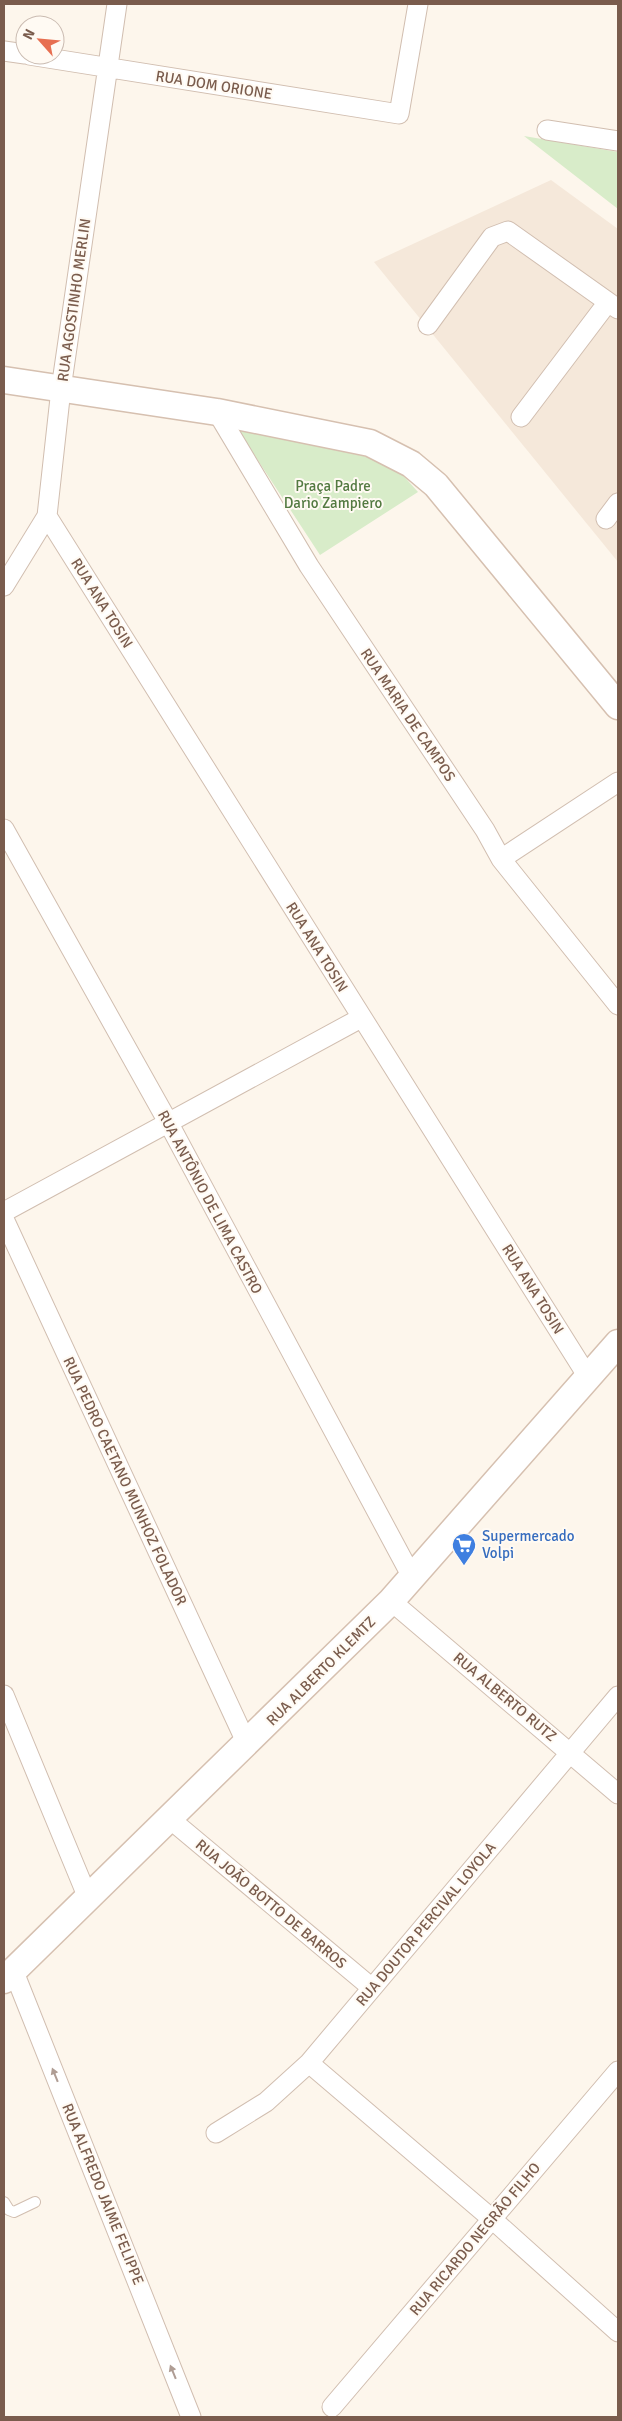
<svg xmlns="http://www.w3.org/2000/svg" width="622" height="2421" viewBox="0 0 622 2421" font-family="Signika,sans-serif">
<style>
.residential{fill:#f5e8da}
.green{fill:#d8ecc9}
.lines{fill:none;stroke-linecap:round;stroke-linejoin:round}
.lane-casing{stroke:#d1beb0;stroke-width:12}
.street-casing{stroke:#d1beb0;stroke-width:21}
.secondary-casing{stroke:#d6c0b0;stroke-width:29}
.lane{stroke:#fff;stroke-width:10}
.street{stroke:#fff;stroke-width:19}
.secondary{stroke:#fff;stroke-width:26}
.oneway{fill:#af9d94}
.labels{text-anchor:middle;dominant-baseline:central;stroke-width:4;stroke-linejoin:round;paint-order:stroke}
.street-label{font-size:15px;fill:#7a5c4d;stroke:#fffaf3}
.park-label{font-size:15px;fill:#537a41;stroke:#fffaf3}
.shop-label{font-size:15px;fill:#366cbe;stroke:#fffaf3;text-anchor:start}
</style>
<rect width="100%" height="100%" fill="#fdf6ec"/>
<path class="residential" d="M551,180L618,229V562L374,262Z"/>
<path class="green" d="M524,136L618,152V209Z
M238,430L368,457L400,472L418,492L320,555Z"/>
<g class="lines">
<g class="lane-casing">
<path id="lane" d="M4,2202L9,2210L14,2212L35,2202"/>
</g>
<g class="street-casing">
<path id="street" d="M4,51L25,54
M29,55L399,114L418,4
M547,130L618,141
M428,325L492,237L508,231L618,309
M217,412L309,566L485,830L501,859L618,1005
M521,417L608,302
M47,516L588,1377
M606,519L618,503
M4,586L47,516L61,389L117,4
M4,829L168,1122L412,1577
M501,859L618,782
M4,1212L361,1018
M4,1219L247,1744
M391,1601L618,1794
M4,1695L88,1898
M170,1819L372,1988
M14,1972L191,2417
M309,2063L492,2219L618,2332
M216,2133L266,2102L309,2063L618,1696
M332,2407L618,2071"/>
</g>
<g class="secondary-casing">
<path id="secondary" d="M4,380L217,412L370,443L411,464L436,485L618,706
M4,1980L391,1601L618,1343"/>
</g>
<use href="#lane" class="lane"/>
<use href="#street" class="street"/>
<use href="#secondary" class="secondary"/>
</g>
<defs><path id="oneway-solid" d="M-6-.8H1V-3.2L6.5 0L1 3.2V.8H-6Z" transform="scale(1.25)"/></defs>
<g class="oneway">
<use href="#oneway-solid" transform="translate(55 2075) rotate(-112)"/>
<use href="#oneway-solid" transform="translate(173 2372) rotate(-112)"/>
</g>
<defs>
<g id="supermarket-pin" transform="scale(1.25)"><path d="M0 17L-7.5 6A9.5 9.5 0 1 1 7.5 6Z" fill="#3f7fe0" stroke="#fffaf3"/><path d="M-6-5.5h2.5l.6 2H6L4.5 2H-2.5L-4.4-4H-6ZM-1.5 3.2a1.3 1.3 0 1 0 .1 0ZM3 3.2a1.3 1.3 0 1 0 .1 0Z" fill="#fff"/></g>
</defs>
<g fill-rule="evenodd">
<use href="#supermarket-pin" x="464" y="1545"/>
</g>
<g class="labels">
<g class="street-label">
<text transform="translate(214 85) rotate(9)">RUA DOM ORIONE</text>
<text transform="translate(74 300) rotate(-82)">RUA AGOSTINHO MERLIN</text>
<text transform="translate(102 603) rotate(58)">RUA ANA TOSIN</text>
<text transform="translate(408 715) rotate(56)">RUA MARIA DE CAMPOS</text>
<text transform="translate(317 947) rotate(58)">RUA ANA TOSIN</text>
<text transform="translate(210 1202) rotate(62)">RUA ANTÔNIO DE LIMA CASTRO</text>
<text transform="translate(533 1289) rotate(58)">RUA ANA TOSIN</text>
<text transform="translate(125 1481) rotate(65)">RUA PEDRO CAETANO MUNHOZ FOLADOR</text>
<text transform="translate(321 1671) rotate(-45)">RUA ALBERTO KLEMTZ</text>
<text transform="translate(505 1697) rotate(40)">RUA ALBERTO RUTZ</text>
<text transform="translate(271 1904) rotate(40)">RUA JOÃO BOTTO DE BARROS</text>
<text transform="translate(426 1924) rotate(-50)">RUA DOUTOR PERCIVAL LOYOLA</text>
<text transform="translate(103 2194) rotate(68)">RUA ALFREDO JAIME FELIPPE</text>
<text transform="translate(475 2239) rotate(-50)">RUA RICARDO NEGRÃO FILHO</text>
</g>
<g class="park-label">
<text x="333" y="486">Praça Padre<tspan x="333" dy="17">Dario Zampiero</tspan></text>
</g>
<g class="shop-label">
<text x="482" y="1536">Supermercado<tspan x="482" dy="17">Volpi</tspan></text>
</g>
</g>
<rect width="622" height="2421" fill="none" stroke="#7a5c4d" stroke-width="10"/>
<g transform="translate(40 40) rotate(297)"><circle r="24" fill="#fffaf3" stroke="#cabbb1"/>
<path d="M0-4L9 19L0 12L-9 19Z" fill="#e76f51"/>
<text y="-8" font-size="14" font-weight="bold" text-anchor="middle" fill="#7a5c4d">N</text>
</g>
</svg>
